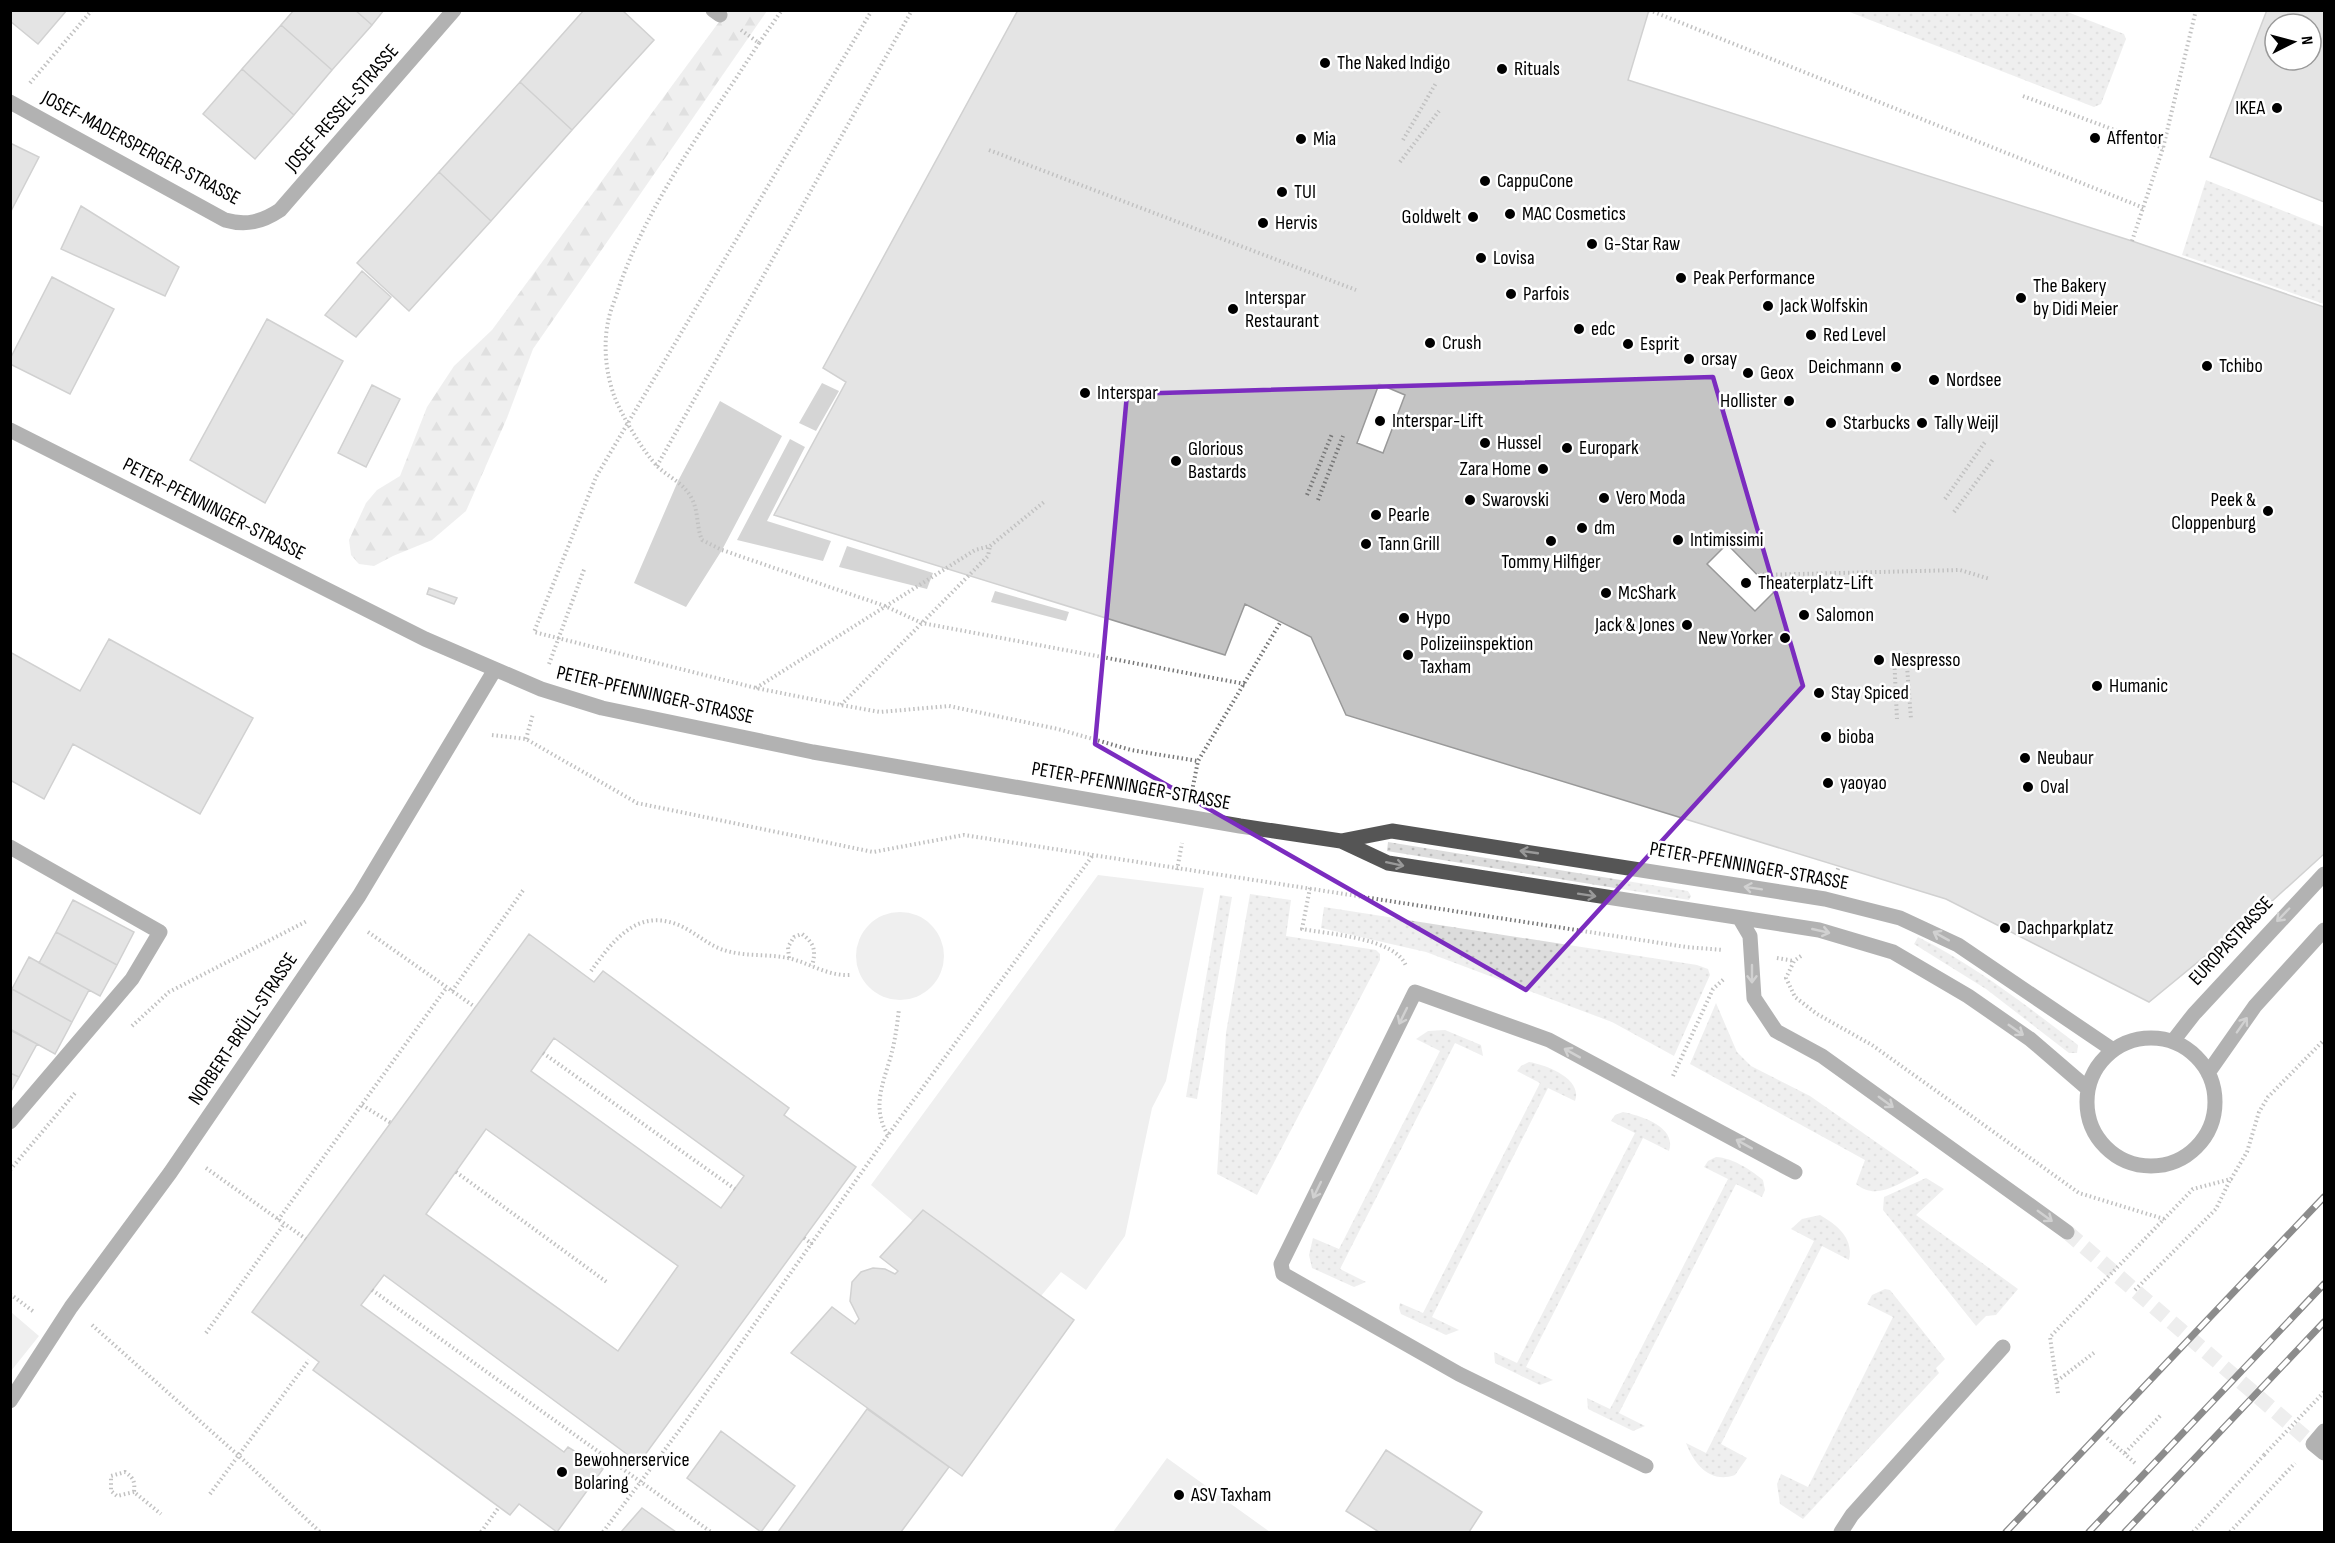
<svg xmlns="http://www.w3.org/2000/svg" width="2335" height="1543" viewBox="0 0 2335 1543" font-family="'Sofia Sans Condensed',sans-serif">
<style>
.grass{fill:url(#grass-dots)}
.forest{fill:url(#forest-firs)}
.green{fill:#dcdcdc}
.water{fill:#a3a3a3}
.building{fill:#c4c4c4;stroke:#999;stroke-width:1.5;fill-rule:evenodd}
.lines{fill:none;stroke-linecap:round;stroke-linejoin:round}
.minor-tunnel{stroke:#d9d9d9;stroke-width:15;stroke-dasharray:15 8;stroke-linecap:butt}
.path{stroke:#777;stroke-width:4;stroke-dasharray:1.5 3;stroke-linecap:butt}
.minor{stroke:#555;stroke-width:15}
.rail-casing{stroke:#000;stroke-width:7}
.rail{stroke:#fff;stroke-width:4.5;stroke-dasharray:14;stroke-linecap:butt}
.path-bridge{stroke:#777;stroke-width:4;stroke-dasharray:1.5 3;stroke-linecap:butt}
.oneway{stroke:#999}
.marked{fill:none;stroke:#7b2cbf;stroke-width:4.5;stroke-linejoin:round}
.poi-dot{fill:#000;stroke:#fff;stroke-width:2}
.labels{text-anchor:middle;dominant-baseline:central;stroke-width:5;stroke-linejoin:round;paint-order:stroke}
.poi-label{font-size:20px;fill:#000;stroke:#fff;text-anchor:start}
.street-label{font-size:20px;fill:#000;stroke:#fff}
</style>
<defs>
<pattern id="grass-dots" width="8" height="8" patternUnits="userSpaceOnUse" patternTransform="scale(1.5)"><rect width="8" height="8" fill="#dcdcdc"/><path d="M2 2h.1M6 6h.1" fill="none" stroke="#bbb" stroke-width="1.8" stroke-linecap="round"/></pattern>
<pattern id="forest-firs" width="22" height="20" patternUnits="userSpaceOnUse" patternTransform="scale(1.5)"><rect width="22" height="20" fill="#dcdcdc"/><path d="M5 1l3.5 6h-7zM16 11l3.5 6h-7z" fill="#bbb"/></pattern>
</defs>
<rect width="100%" height="100%" fill="#fff"/>
<path class="grass" d="M1847,11H2065L2124,34L2126,39L2101,104L2094,107Z
M2206,180L2324,227V304L2182,255Z
M1388,842L1688,891L1691,896L1689,900L1393,852L1387,851Z
M1250,894L1291,900L1286,936L1376,950L1380,954V960L1257,1195L1217,1174L1226,1033Z
M1220,895L1232,897L1197,1099L1186,1097Z
M1324,907L1697,965L1708,969L1710,975L1674,1056L1612,1022L1426,952L1321,928Z
M1918,937C1976,966 2027,1006 2078,1045L2077,1053H2069L1986,989L1914,944Z
M1716,1003L1737,1052L1751,1066L1810,1096L1919,1172L1918,1174C1898,1184 1876,1201 1856,1184L1865,1160L1690,1064Z
M1445,1030L1481,1045L1483,1056L1455,1043L1340,1269L1366,1282L1354,1287L1312,1268L1309,1255L1313,1238L1339,1249L1440,1051L1416,1039L1428,1031Z
M1529,1062C1547,1065 1583,1079 1575,1101L1548,1088L1432,1317L1459,1330L1446,1335L1401,1314L1399,1308L1400,1303L1423,1313L1540,1083L1517,1071L1521,1066Z
M1623,1112C1642,1116 1677,1127 1669,1151L1643,1138L1526,1367L1553,1380L1540,1385L1495,1363L1494,1352L1517,1363L1635,1133L1611,1121L1615,1115Z
M1716,1157C1733,1158 1751,1170 1763,1180L1765,1190L1762,1197L1736,1184L1619,1413L1645,1426L1633,1431L1588,1409L1587,1398L1610,1409L1728,1179L1704,1167L1708,1161Z
M1926,1178L1944,1189L1916,1215L2018,1289L1996,1315L1986,1316L1976,1326L1883,1210L1884,1197Z
M1820,1215C1837,1225 1854,1238 1849,1260L1822,1246L1721,1444L1747,1458L1735,1475C1710,1484 1694,1464 1686,1443L1706,1453L1814,1241L1791,1229L1802,1219Z
M1885,1289L1890,1290L1945,1359L1936,1368L1939,1373L1803,1519L1780,1504L1777,1484L1781,1474L1808,1487L1893,1317L1867,1304L1872,1295Z"/>
<path class="forest" d="M727,11H767L533,349L507,418L466,511L432,540L393,556L374,566L359,564L351,555L349,540L366,503L377,490L400,476L427,407L454,366L492,330Z"/>
<path class="green" d="M1098,875L1204,888L1166,1081L1152,1108L1125,1236L1086,1290L1061,1272L1041,1296L923,1210L913,1221L871,1185Z
M856 956a44 44 0 1 1 88 0a44 44 0 1 1-88 0Z
M11,1312L39,1336L11,1371Z
M1167,1458L1270,1532H1113Z"/>
<path class="water" d="M822,383L839,391L816,431L799,423Z
M720,401L782,436L722,550L686,607L634,583L678,481Z
M790,439L805,447L767,521L831,541L823,561L737,540Z
M847,546L933,573L927,589L839,567Z
M995,591L1069,612L1066,621L991,602Z"/>
<path class="building" d="M10,10H67L38,44L10,21Z
M294,10H355L372,25L332,70L281,25Z
M355,10H384L372,25Z
M584,10H622L654,40L572,130L520,82Z
M1018,10H1649L1628,80L2132,241L2324,307V854L2271,902L2149,1002L1946,899L1346,715L1311,637L1245,604L1225,655L774,515L846,382L823,368Z
M2267,10H2324V202L2210,157ZM2275,24H2311V60H2275Z
M281,25L332,70L294,115L242,69Z
M242,69L294,115L255,159L203,114Z
M520,82L572,130L491,221L439,172Z
M10,143L39,157L10,213Z
M439,172L491,221L409,311L357,263Z
M81,206L179,267L165,296L61,249Z
M362,271L391,297L356,337L325,315Z
M52,277L114,309L70,394L10,364V359Z
M267,319L343,361L265,503L190,460Z
M1379,384L1405,395L1383,453L1357,443Z
M372,385L400,399L366,467L338,453Z
M1727,544L1774,592L1755,611L1707,564Z
M429,588L457,598L454,604L427,594Z
M109,639L253,718L200,814L73,744L44,799L10,780V652L80,691Z
M73,900L134,932L117,965L56,932Z
M56,932L117,965L100,996L39,963Z
M529,934L594,982L603,971L789,1108L784,1115L856,1167L639,1463L384,1275L361,1305L564,1452L568,1447L603,1469L557,1532L519,1504L510,1515L313,1370L319,1362L252,1312ZM554,1038L744,1176L721,1208L531,1071ZM486,1129L678,1266L618,1351L426,1214Z
M29,957L89,990L72,1022L12,989Z
M12,989L72,1022L55,1054L10,1029Z
M10,1030L37,1044L19,1077L10,1073Z
M10,1073L19,1077L10,1093Z
M923,1210L1074,1320L962,1476L791,1353L832,1307L855,1324L859,1319L850,1301L852,1282L861,1272L873,1268L885,1269L895,1274L898,1271L880,1257Z
M867,1409L949,1467L901,1532H778Z
M721,1431L795,1486L761,1532L687,1478Z
M1386,1450L1482,1512L1469,1532H1379L1346,1511Z
M642,1508L676,1532H621Z"/>
<g class="lines">
<path class="minor-tunnel" d="M2067,1232L2313,1444"/>
<path class="path" d="M872,10L596,477L534,632L756,688L841,705L880,712L949,706L1058,729L1131,750L1198,761
M1649,10L2144,208
M741,30L759,43L782,10
M759,43C709,121 650,199 619,287C616,298 610,310 608,322C603,346 606,375 615,398C622,416 644,453 658,467C670,478 683,483 691,497C699,511 696,526 702,540L722,550L885,606L922,623L1245,684
M30,83L92,10
M2023,96L2163,148
M1403,140L1436,83
M989,150L1356,290
M1400,162L1439,111
M2132,241L2163,148L2196,10
M657,466L912,10
M1307,495L1332,434
M1945,499L1985,442
M1318,500L1343,436
M1954,512L1994,458
M1758,575L1960,570L1990,579
M1906,653L1911,719
M1894,655L1897,719
M549,664L585,567
M756,688L975,550L990,546L1044,502
M841,705L988,556L990,546
M492,735L526,739L637,803L873,852L964,835L1686,947L1723,950
M526,739L533,714
M1192,791L1198,761L1280,623
M1177,870L1182,843
M1836,874L1839,866
M1310,888L1302,929C1328,934 1396,938 1406,966
M368,932L475,1007
M1801,956L1794,961L1786,978L1795,997L1817,1014L1872,1045L2079,1193L2164,1219
M789,958L788,947L794,937L802,934C815,944 816,951 812,966
M1777,958L1794,961
M591,971C612,942 636,909 676,924C690,929 702,940 716,947C740,958 764,953 788,958C810,963 827,976 850,975
M452,991L524,889
M132,1026L169,992L307,921
M543,1053L735,1189
M1673,1076L1713,989L1725,978
M362,1105L391,1123
M888,1135C872,1109 882,1086 890,1059C895,1042 897,1026 899,1009
M206,1168L306,1239
M10,1170L75,1093
M456,1172L608,1283
M278,1220L447,987
M804,1238L812,1244
M372,1290L711,1532
M2135,1290L2216,1209L2230,1180
M10,1294L34,1312
M92,1325L238,1455L320,1532
M206,1333L284,1224
M2057,1381L2095,1352
M2058,1393L2050,1337L2193,1189L2231,1179L2247,1152L2259,1112L2268,1097L2324,1040
M2107,1438L2137,1465
M2125,1453L2161,1415
M134,1492L117,1496L111,1491V1476L125,1472C134,1478 135,1482 134,1492L161,1514
M210,1494L309,1360
M481,1532L499,1507
M603,1532L684,1424L888,1135L1093,855
M2193,1532L2264,1455
M2230,1532L2295,1463"/>
<path class="minor" d="M713,10L720,15
M10,102L225,220C246,226 262,222 280,210L454,10
M10,430L425,639L541,689L602,708L813,752L1240,826L1341,841L1388,863L1819,930L1893,952L1968,996L2030,1039L2087,1088
M1341,841L1392,831L1825,899L1900,918L1958,945L2113,1050
M10,847L160,932L132,979L10,1122
M1740,919L1750,936L1754,998L1776,1031L1822,1056L2067,1232
M2087 1102a64 64 0 1 1 128 0a64 64 0 1 1-128 0Z
M2173,1041L2194,1014L2324,874
M2208,1073L2255,1006L2324,930
M10,1401L71,1307L170,1173L359,896L494,671
M2324,1431L2313,1444L2324,1453
M1646,1466L1459,1374L1283,1274L1281,1264L1415,992L1549,1040L1795,1172
M1841,1532L1852,1515L2003,1347"/>
<g class="rail-casing">
<path id="rail" d="M2006,1532L2324,1197
M2089,1532L2324,1284
M2125,1532L2324,1322"/>
</g>
<use href="#rail" class="rail"/>
<path class="path-bridge" d="M2264,1455L2324,1392"/>
</g>
<defs><path id="oneway-shaft" d="M-6 0H5M1.5-3L5.5 0L1.5 3" fill="none" stroke-width="1.6" stroke-linecap="round" stroke-linejoin="round" transform="scale(1.5)"/></defs>
<g class="oneway">
<use href="#oneway-shaft" transform="translate(1529 852) rotate(-172)"/>
<use href="#oneway-shaft" transform="translate(1395 864) rotate(12)"/>
<use href="#oneway-shaft" transform="translate(1753 888) rotate(-171)"/>
<use href="#oneway-shaft" transform="translate(1587 895) rotate(9)"/>
<use href="#oneway-shaft" transform="translate(2283 915) rotate(134)"/>
<use href="#oneway-shaft" transform="translate(1821 931) rotate(13)"/>
<use href="#oneway-shaft" transform="translate(1941 936) rotate(-151)"/>
<use href="#oneway-shaft" transform="translate(1752 974) rotate(90)"/>
<use href="#oneway-shaft" transform="translate(1403 1016) rotate(116)"/>
<use href="#oneway-shaft" transform="translate(2242 1025) rotate(-55)"/>
<use href="#oneway-shaft" transform="translate(2016 1030) rotate(35)"/>
<use href="#oneway-shaft" transform="translate(1572 1053) rotate(-151)"/>
<use href="#oneway-shaft" transform="translate(1886 1102) rotate(36)"/>
<use href="#oneway-shaft" transform="translate(1744 1144) rotate(-151)"/>
<use href="#oneway-shaft" transform="translate(1317 1190) rotate(116)"/>
<use href="#oneway-shaft" transform="translate(2045 1216) rotate(36)"/>
</g>
<path d="M0 0H2335V1543H0ZM1713,377L1803,686L1526,990L1095,744L1127,394Z" fill="#fff" fill-opacity=".55" fill-rule="evenodd"/>
<path class="marked" d="M1713,377L1803,686L1526,990L1095,744L1127,394Z"/>
<g class="poi-dot">
<circle cx="1325" cy="63" r="6"/>
<circle cx="1502" cy="69" r="6"/>
<circle cx="2277" cy="108" r="6"/>
<circle cx="2095" cy="138" r="6"/>
<circle cx="1301" cy="139" r="6"/>
<circle cx="1485" cy="181" r="6"/>
<circle cx="1282" cy="192" r="6"/>
<circle cx="1510" cy="214" r="6"/>
<circle cx="1473" cy="217" r="6"/>
<circle cx="1263" cy="223" r="6"/>
<circle cx="1592" cy="244" r="6"/>
<circle cx="1481" cy="258" r="6"/>
<circle cx="1681" cy="278" r="6"/>
<circle cx="1511" cy="294" r="6"/>
<circle cx="2021" cy="298" r="6"/>
<circle cx="1768" cy="306" r="6"/>
<circle cx="1233" cy="309" r="6"/>
<circle cx="1579" cy="329" r="6"/>
<circle cx="1811" cy="335" r="6"/>
<circle cx="1430" cy="343" r="6"/>
<circle cx="1628" cy="344" r="6"/>
<circle cx="1689" cy="359" r="6"/>
<circle cx="2207" cy="366" r="6"/>
<circle cx="1896" cy="367" r="6"/>
<circle cx="1748" cy="373" r="6"/>
<circle cx="1934" cy="380" r="6"/>
<circle cx="1085" cy="393" r="6"/>
<circle cx="1789" cy="401" r="6"/>
<circle cx="1380" cy="421" r="6"/>
<circle cx="1831" cy="423" r="6"/>
<circle cx="1922" cy="423" r="6"/>
<circle cx="1485" cy="443" r="6"/>
<circle cx="1567" cy="448" r="6"/>
<circle cx="1176" cy="461" r="6"/>
<circle cx="1543" cy="469" r="6"/>
<circle cx="1604" cy="498" r="6"/>
<circle cx="1470" cy="500" r="6"/>
<circle cx="2268" cy="511" r="6"/>
<circle cx="1376" cy="515" r="6"/>
<circle cx="1582" cy="528" r="6"/>
<circle cx="1678" cy="540" r="6"/>
<circle cx="1551" cy="541" r="6"/>
<circle cx="1366" cy="544" r="6"/>
<circle cx="1746" cy="583" r="6"/>
<circle cx="1606" cy="593" r="6"/>
<circle cx="1804" cy="615" r="6"/>
<circle cx="1404" cy="618" r="6"/>
<circle cx="1687" cy="625" r="6"/>
<circle cx="1785" cy="638" r="6"/>
<circle cx="1408" cy="655" r="6"/>
<circle cx="1879" cy="660" r="6"/>
<circle cx="2097" cy="686" r="6"/>
<circle cx="1819" cy="693" r="6"/>
<circle cx="1826" cy="737" r="6"/>
<circle cx="2025" cy="758" r="6"/>
<circle cx="1828" cy="783" r="6"/>
<circle cx="2028" cy="787" r="6"/>
<circle cx="2005" cy="928" r="6"/>
<circle cx="562" cy="1472" r="6"/>
<circle cx="1179" cy="1495" r="6"/>
</g>
<g class="labels">
<g class="poi-label">
<text x="1337" y="63">The Naked Indigo</text>
<text x="1514" y="69">Rituals</text>
<text x="2265" y="108" text-anchor="end">IKEA</text>
<text x="2107" y="138">Affentor</text>
<text x="1313" y="139">Mia</text>
<text x="1497" y="181">CappuCone</text>
<text x="1294" y="192">TUI</text>
<text x="1522" y="214">MAC Cosmetics</text>
<text x="1461" y="217" text-anchor="end">Goldwelt</text>
<text x="1275" y="223">Hervis</text>
<text x="1604" y="244">G-Star Raw</text>
<text x="1493" y="258">Lovisa</text>
<text x="1693" y="278">Peak Performance</text>
<text x="2033" y="286">The Bakery<tspan x="2033" dy="23">by Didi Meier</tspan></text>
<text x="1523" y="294">Parfois</text>
<text x="1245" y="298">Interspar<tspan x="1245" dy="23">Restaurant</tspan></text>
<text x="1780" y="306">Jack Wolfskin</text>
<text x="1591" y="329">edc</text>
<text x="1823" y="335">Red Level</text>
<text x="1442" y="343">Crush</text>
<text x="1640" y="344">Esprit</text>
<text x="1701" y="359">orsay</text>
<text x="2219" y="366">Tchibo</text>
<text x="1884" y="367" text-anchor="end">Deichmann</text>
<text x="1760" y="373">Geox</text>
<text x="1946" y="380">Nordsee</text>
<text x="1097" y="393">Interspar</text>
<text x="1777" y="401" text-anchor="end">Hollister</text>
<text x="1392" y="421">Interspar-Lift</text>
<text x="1843" y="423">Starbucks</text>
<text x="1934" y="423">Tally Weijl</text>
<text x="1497" y="443">Hussel</text>
<text x="1579" y="448">Europark</text>
<text x="1188" y="449">Glorious<tspan x="1188" dy="23">Bastards</tspan></text>
<text x="1531" y="469" text-anchor="end">Zara Home</text>
<text x="1616" y="498">Vero Moda</text>
<text x="1482" y="500">Swarovski</text>
<text x="2256" y="500" text-anchor="end">Peek &amp;<tspan x="2256" dy="23">Cloppenburg</tspan></text>
<text x="1388" y="515">Pearle</text>
<text x="1594" y="528">dm</text>
<text x="1690" y="540">Intimissimi</text>
<text x="1378" y="544">Tann Grill</text>
<text x="1551" y="562" text-anchor="middle">Tommy Hilfiger</text>
<text x="1758" y="583">Theaterplatz-Lift</text>
<text x="1618" y="593">McShark</text>
<text x="1816" y="615">Salomon</text>
<text x="1416" y="618">Hypo</text>
<text x="1675" y="625" text-anchor="end">Jack &amp; Jones</text>
<text x="1773" y="638" text-anchor="end">New Yorker</text>
<text x="1420" y="644">Polizeiinspektion<tspan x="1420" dy="23">Taxham</tspan></text>
<text x="1891" y="660">Nespresso</text>
<text x="2109" y="686">Humanic</text>
<text x="1831" y="693">Stay Spiced</text>
<text x="1838" y="737">bioba</text>
<text x="2037" y="758">Neubaur</text>
<text x="1840" y="783">yaoyao</text>
<text x="2040" y="787">Oval</text>
<text x="2017" y="928">Dachparkplatz</text>
<text x="574" y="1460">Bewohnerservice<tspan x="574" dy="23">Bolaring</tspan></text>
<text x="1191" y="1495">ASV Taxham</text>
</g>
<g class="street-label">
<text transform="translate(342 108) rotate(-49)">JOSEF-RESSEL-STRASSE</text>
<text transform="translate(141 148) rotate(28)">JOSEF-MADERSPERGER-STRASSE</text>
<text transform="translate(214 509) rotate(27)">PETER-PFENNINGER-STRASSE</text>
<text transform="translate(655 695) rotate(13)">PETER-PFENNINGER-STRASSE</text>
<text transform="translate(1131 786) rotate(10)">PETER-PFENNINGER-STRASSE</text>
<text transform="translate(1749 866) rotate(10)">PETER-PFENNINGER-STRASSE</text>
<text transform="translate(2231 941) rotate(-47)">EUROPASTRASSE</text>
<text transform="translate(243 1029) rotate(-56)">NORBERT-BRÜLL-STRASSE</text>
</g>
</g>
<rect width="2335" height="1543" fill="none" stroke="#000000" stroke-width="24"/>
<g transform="translate(2293 42) rotate(84)"><circle r="28" fill="#ffffff" stroke="#999999" stroke-width="1.5"/>
<path d="M0-4.5L10 22L0 15L-10 22Z" fill="#000000"/>
<text y="-9" font-size="16" font-weight="bold" text-anchor="middle" fill="#000000">N</text>
</g>
</svg>
